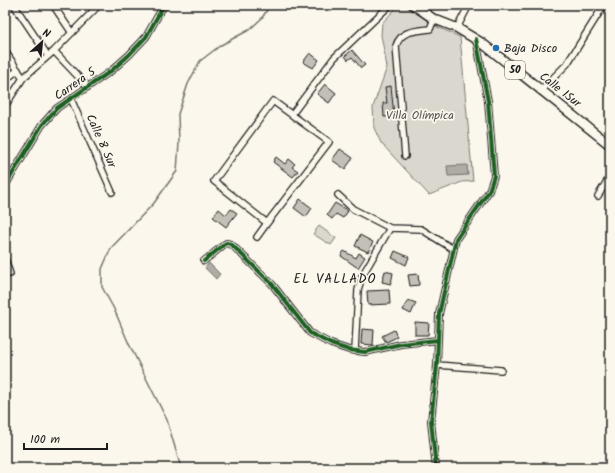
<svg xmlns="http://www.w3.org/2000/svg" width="615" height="473" viewBox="0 0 615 473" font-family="Kalam,sans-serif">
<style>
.green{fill:#dad7ce;stroke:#7b7a75}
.water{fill:#afaca5;stroke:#74726e}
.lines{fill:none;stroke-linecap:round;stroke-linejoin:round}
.stream{stroke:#74726e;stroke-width:1.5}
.building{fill:#c3c0b8;stroke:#1c1c1c}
.minor-casing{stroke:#1c1c1c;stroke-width:8}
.highway-casing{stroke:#1c1c1c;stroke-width:11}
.minor{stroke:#fbf7ec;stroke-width:5.5}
.highway{stroke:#fbf7ec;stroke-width:8}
.cycleway-casing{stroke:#fbf7ec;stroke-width:6}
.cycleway{stroke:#1b5e20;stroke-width:4}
.poi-dot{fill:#1f6fb2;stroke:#fbf7ec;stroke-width:1.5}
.labels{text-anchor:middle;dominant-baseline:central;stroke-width:3.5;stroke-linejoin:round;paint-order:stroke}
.shield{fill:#fbf7ec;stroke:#5f5e5a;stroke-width:1}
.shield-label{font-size:11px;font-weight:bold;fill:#1c1c1c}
.poi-label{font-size:12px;fill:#1c1c1c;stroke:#fbf7ec;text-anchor:start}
.street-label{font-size:12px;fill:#1c1c1c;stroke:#fbf7ec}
.park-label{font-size:12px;fill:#555451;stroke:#fbf7ec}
.neighbourhood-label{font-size:13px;letter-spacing:1px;fill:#1c1c1c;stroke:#fbf7ec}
</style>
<rect width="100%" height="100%" fill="#fbf7ec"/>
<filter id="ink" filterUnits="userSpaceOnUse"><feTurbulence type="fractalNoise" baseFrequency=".025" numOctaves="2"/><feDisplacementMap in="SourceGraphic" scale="8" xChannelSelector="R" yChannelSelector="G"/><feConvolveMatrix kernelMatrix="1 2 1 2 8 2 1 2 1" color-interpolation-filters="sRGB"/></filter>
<g filter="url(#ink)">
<path class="green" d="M399,5H405L435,26L460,37L473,181L462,182L429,195L381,143L374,128L373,107L387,67L381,35L382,23Z
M319,226L336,238L331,245L313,234Z"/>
<path class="water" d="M467,165L468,175L448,176L447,166Z
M209,263L220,274L216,279L205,268Z"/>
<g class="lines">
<path class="stream" d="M181,468L167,420L129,344L114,309L102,287V269L111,248L154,203L177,171L179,143L178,114L188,84L200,61L221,45L249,30L262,18L270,5"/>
</g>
<path class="building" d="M352,50L365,65L361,68L352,57L348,60L345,56Z
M310,53L319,60L313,68L303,62Z
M325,84L336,93L329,103L317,94Z
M391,86L394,116L384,117L383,103H387L385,87Z
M340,149L353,158L345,169L332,160Z
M276,157L285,164L289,159L295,164L292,167L298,171L293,177L273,162Z
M300,199L312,208L306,217L294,208Z
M335,203L348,211L343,218L336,214L332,219L327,215Z
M219,209L226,215L231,209L237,213L226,227L213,217Z
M360,235L373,242L368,252L355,246Z
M344,251L356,258L359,253L365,257L358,268L341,256Z
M395,251L409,257L406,265L392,258Z
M385,271L393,273L391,284L382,282Z
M418,274L419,285L410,286L408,275Z
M389,290L390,304L368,305L367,291Z
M408,300L416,303L411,314L403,310Z
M415,322L429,323L428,335H415Z
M362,329L374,330L373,345L361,344Z
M394,330L397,337L386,342L382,336Z"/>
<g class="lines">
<g class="minor-casing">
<path id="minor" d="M14,5L48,56
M53,5L72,33
M457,28L469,5
M5,51L23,78
M54,51L88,87
M5,80L18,70
M540,91L567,64L604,5
M71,99L112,192
M5,106L23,78L54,51L99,5
M292,114L334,58L390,5
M405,156L396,46C401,30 415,31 430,29L434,19
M5,186L42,125L57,108L111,71L129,55L146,37L164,5
M338,195L353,209L390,228L421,229L453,249
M598,196L610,176
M257,237L267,223L329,142L273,101L214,181L267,223
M5,259L10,274
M204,261L226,243L231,244L272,284L310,333L331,344L349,350L365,352L401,344L438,340
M355,351L358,290L362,276L390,228
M437,365L501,370
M436,468L431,421L437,365L439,314L456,239L489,191L494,176L488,101L476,39"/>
</g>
<g class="highway-casing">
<path id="highway" d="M413,5L434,19L457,28L482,43L610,145"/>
</g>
<use href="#minor" class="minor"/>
<use href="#highway" class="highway"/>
<g class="cycleway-casing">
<path id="cycleway" d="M5,186L42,125L57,108L111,71L129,55L146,37L164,5
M204,261L226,243L231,244L272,284L310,333L331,344L349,350L365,352L401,344L438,340
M436,468L431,421L437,365L439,314L456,239L489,191L494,176L488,101L476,39"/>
</g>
<use href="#cycleway" class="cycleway"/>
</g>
</g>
<circle class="poi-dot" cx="496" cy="48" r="4"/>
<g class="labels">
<rect class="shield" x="505" y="61" width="20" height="18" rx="3"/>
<g class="shield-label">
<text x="515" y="70">50</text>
</g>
<g class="poi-label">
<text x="504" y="48">Baja Disco</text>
</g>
<g class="street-label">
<text transform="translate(75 84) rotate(-35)">Carrera 5</text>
<text transform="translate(560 90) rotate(38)">Calle 1Sur</text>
<text transform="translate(101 141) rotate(66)">Calle 8 Sur</text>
</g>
<g class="park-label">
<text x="420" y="115">Villa Olímpica</text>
</g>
<g class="neighbourhood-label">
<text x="335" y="279">EL VALLADO</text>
</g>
</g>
<rect width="615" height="473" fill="none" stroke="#fbf7ec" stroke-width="20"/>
<rect x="10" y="10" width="595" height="453" fill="none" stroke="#1c1c1c" stroke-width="1.5" filter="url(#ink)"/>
<g transform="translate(42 42) rotate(27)" stroke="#fbf7ec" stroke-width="3" paint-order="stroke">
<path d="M0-3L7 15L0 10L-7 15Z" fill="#1c1c1c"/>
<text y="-6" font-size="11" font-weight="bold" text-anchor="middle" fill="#1c1c1c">N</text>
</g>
<path d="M24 443v6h83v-6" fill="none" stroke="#1c1c1c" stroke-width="2"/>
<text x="30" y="443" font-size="12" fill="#1c1c1c" stroke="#fbf7ec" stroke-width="3" paint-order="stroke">100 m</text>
</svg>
